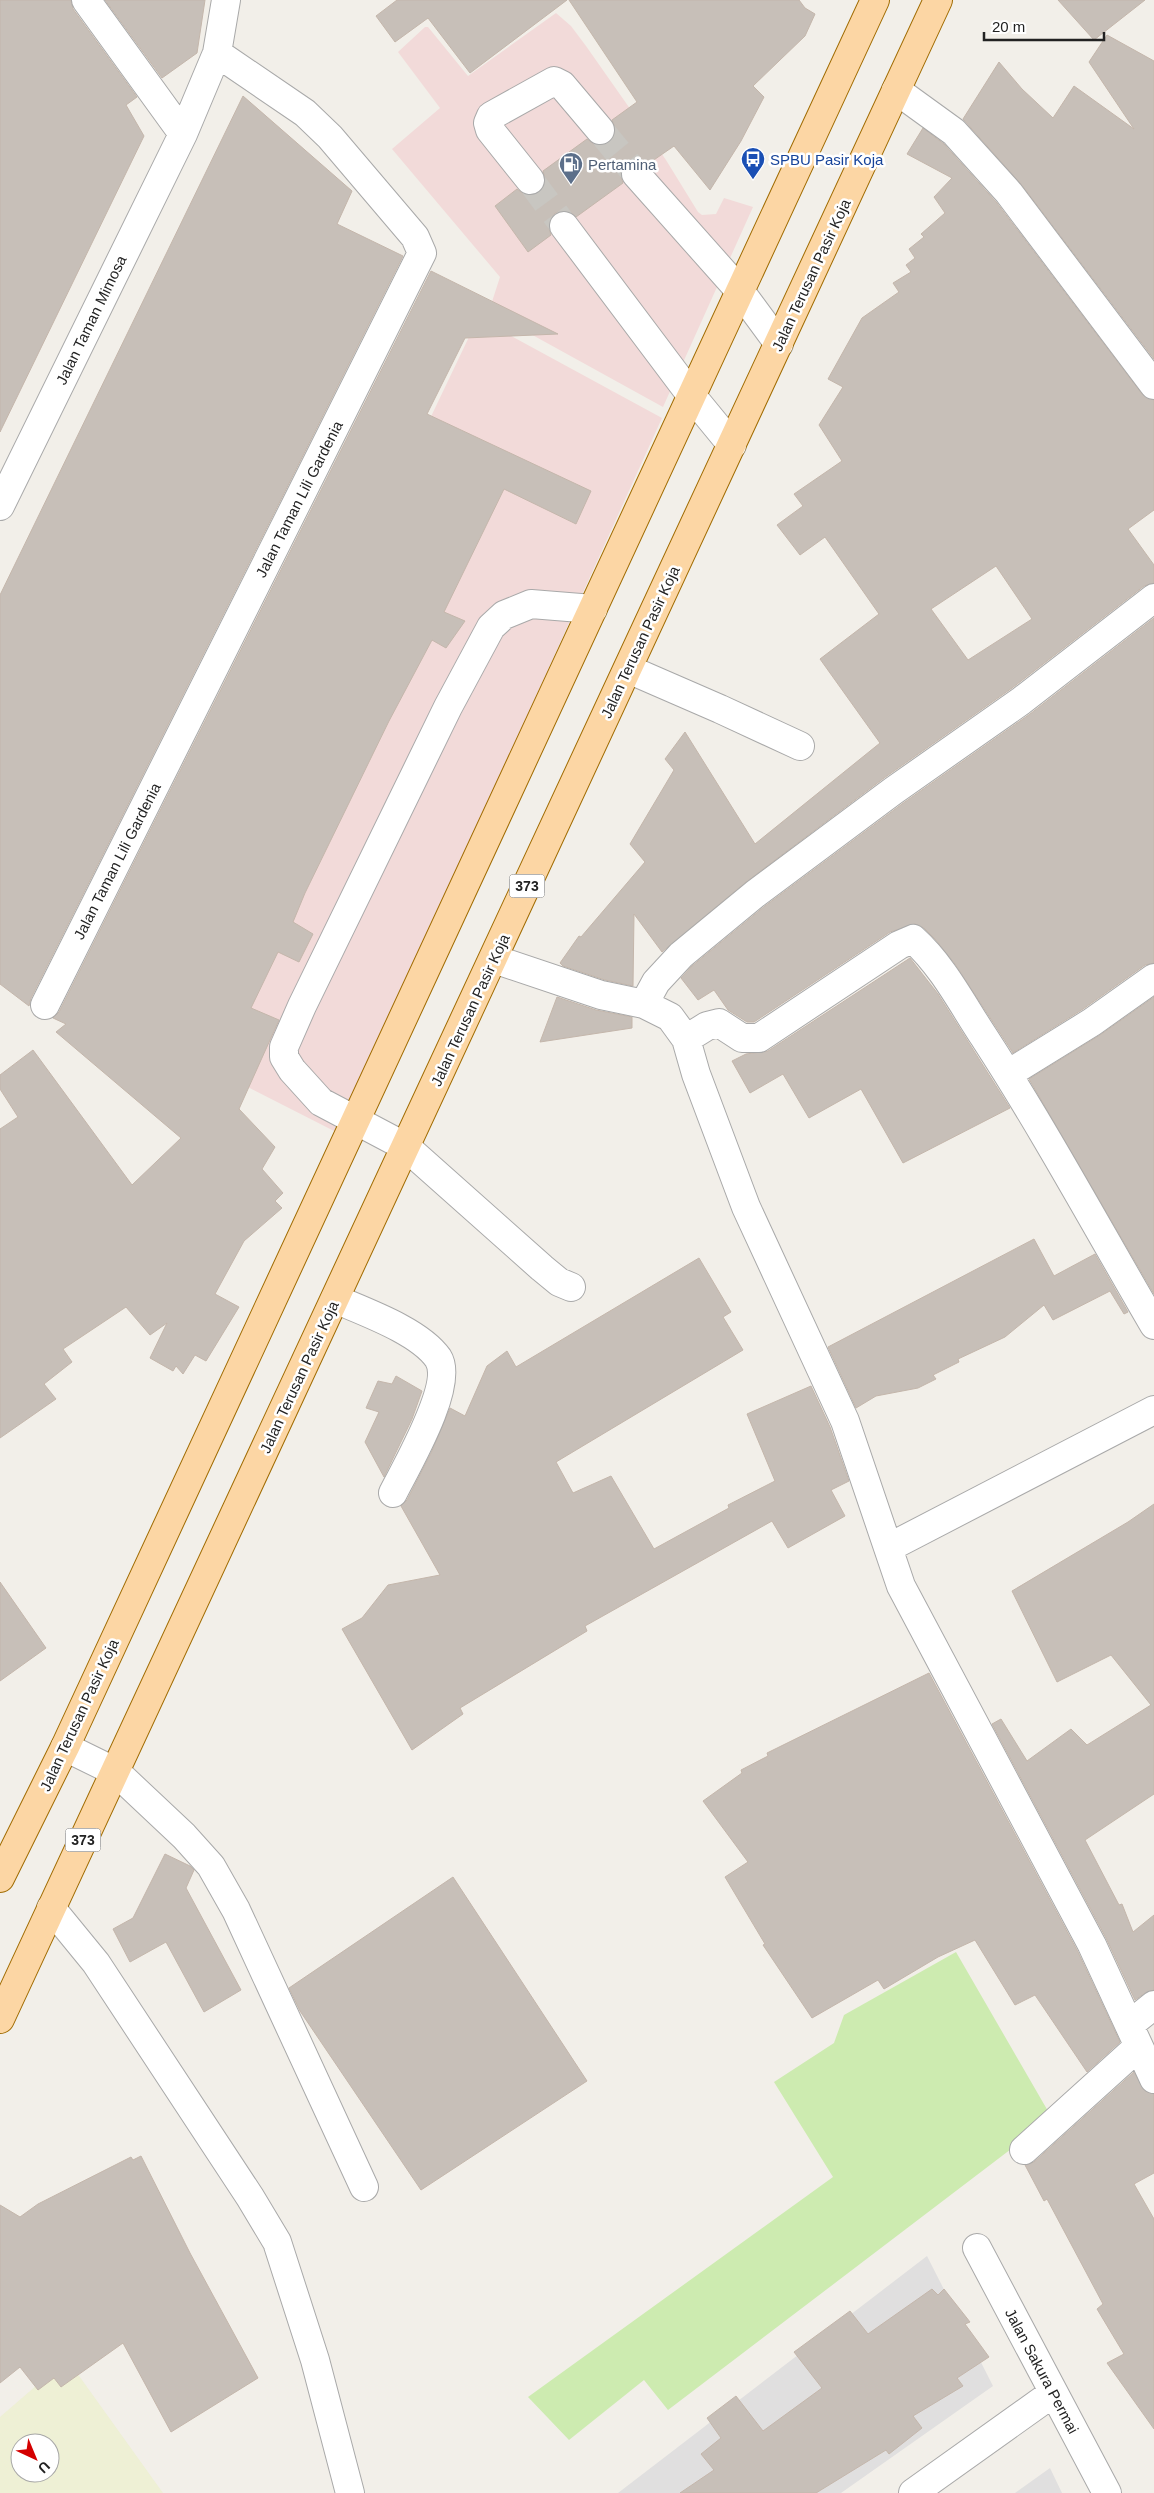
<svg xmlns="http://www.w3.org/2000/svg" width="1154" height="2493" viewBox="0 0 1154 2493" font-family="Helvetica,sans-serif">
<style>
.residential{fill:#e0dfdf}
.commercial{fill:#f2dad9}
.farmland{fill:#eef0d5;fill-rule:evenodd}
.grass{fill:#cdebb0}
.building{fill:#c7bfb8;stroke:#c4b6ab;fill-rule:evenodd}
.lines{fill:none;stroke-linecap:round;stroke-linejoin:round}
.minor-tunnel{stroke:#c8c6c1;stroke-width:28;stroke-dasharray:28 14;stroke-linecap:butt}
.minor-casing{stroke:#a9a9a9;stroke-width:30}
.major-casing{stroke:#a06b00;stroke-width:30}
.minor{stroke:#fff;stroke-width:28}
.major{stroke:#fcd6a4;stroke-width:28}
.labels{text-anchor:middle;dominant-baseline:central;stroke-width:5;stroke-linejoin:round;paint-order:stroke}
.shield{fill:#fff;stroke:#646464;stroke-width:1}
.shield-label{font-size:14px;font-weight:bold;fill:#222}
.transit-label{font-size:15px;fill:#164399;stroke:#fff;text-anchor:start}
.service-label{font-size:15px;fill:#4e5e75;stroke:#fff;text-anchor:start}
.street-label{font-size:15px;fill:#222;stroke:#fff}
</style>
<rect width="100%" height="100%" fill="#f2efe9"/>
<path class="residential" d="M927,2256L993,2386L841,2493H618Z
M1050,2468L1062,2493H1015Z"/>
<path class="commercial" d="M556,13L571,26L586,46L666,160L698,212L702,215L716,214L724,198L753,207L663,407L489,311L500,277L392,149L440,108L398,52L425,27H428L468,76Z
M478,318L662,418L338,1133L138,1031Z"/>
<path class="farmland" d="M67,2359L163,2493H0V2417ZM20,2443H50V2473H20Z"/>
<path class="grass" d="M956,1952L1052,2118L668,2410L644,2380L569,2440L528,2397L833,2177L774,2082L834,2043L844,2015Z"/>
<path class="building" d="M0,0H71L73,9L137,97L126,105L144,136L0,432Z
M105,0H205L197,53L162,78Z
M397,0H567L470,73L428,18L395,42L376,16Z
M569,0H799L805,8L815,14L805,36L753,86L764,97L741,141L710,190L674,146L648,164L641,159H632L625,163L621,169V177L623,183L576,217L570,212L562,211L555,213L550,220L549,228L551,235L528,252L495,206L517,189L525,195H532L539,192L545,185V178L543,171L587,139L595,145H602L610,142L615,135V128L612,120L637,102Z
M1058,0H1145L1094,40Z
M1107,35L1154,61V359L1021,184L963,119L999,62L1022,89L1053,118L1074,86L1134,129L1089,62Z
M243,96L352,191L337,224L403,256L31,998L29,1006L0,984V595Z
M923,128L944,144L997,203L1142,394L1154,400V510L1128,529L1154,565V583L1144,586L1012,688L884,778L746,882L662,952L634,914L633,986L605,980L563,966L560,963L579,936L581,937L645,862L630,844L674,770L665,759L685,732L755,844L880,743L820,659L879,614L825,537L800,555L777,525L803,506L794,494L842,461L819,425L843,387L828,379L862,318L899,292L893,283L911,272L906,265L915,258L909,249L924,237L921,234L945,213L934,197L952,178L907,154ZM996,566L1032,619L968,660L931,609Z
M431,271L558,334L465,338L427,414L591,491L576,524L504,489L444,612L465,621L446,648L432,640L389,721L305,893L293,922L313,934L299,962L278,952L251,1008L279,1020L239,1109L275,1147L262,1169L283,1193L275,1201L282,1208L244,1241L215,1294L239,1307L206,1361L195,1355L183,1374L176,1366L173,1371L150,1358L167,1323L150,1335L126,1307L63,1349L72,1362L44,1384L56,1399L0,1438V1129L18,1117L0,1089V1075L33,1050L132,1185L181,1138L56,1032L66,1024L53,1018L59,1012Z
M1154,618V963L1145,965L1083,1009L1013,1053L955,964L935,939L924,928L915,924L890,932L754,1022H747L728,1010L714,990L698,1000L681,978L692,966L765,906L902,804L1030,714Z
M910,958L938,994L1010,1108L903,1163L861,1089L809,1118L783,1074L750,1093L732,1061L746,1054L768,1051Z
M557,997L596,1010L632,1017V1028L540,1042Z
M1154,997V1294L1029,1079L1100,1035Z
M1034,1239L1054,1276L1095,1254L1128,1312L1124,1314L1110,1291L1053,1320L1044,1305L1005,1337L958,1359L959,1362L933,1375L936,1379L918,1388L876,1396L856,1408L828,1347Z
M699,1258L731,1312L723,1317L743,1350L556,1462L573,1493L611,1476L654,1549L729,1508L728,1505L775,1481L747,1414L811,1386L830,1427L849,1481L831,1490L845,1516L788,1548L772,1521L585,1626L587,1631L460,1708L463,1714L412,1750L342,1629L362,1618L388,1585L440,1575L401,1506L407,1500L431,1453L450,1408L465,1416L487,1366L507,1351L516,1367Z
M396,1376L422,1391L412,1419L384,1477L365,1442L379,1412L366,1408L378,1381L392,1384Z
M1154,1504V1794L1085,1840L1119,1905L1122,1904L1133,1932L1154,1915V1990L1145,1993L1135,2000L1106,1938L992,1724L1001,1719L1027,1761L1071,1729L1087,1745L1151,1705L1111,1655L1057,1682L1012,1591L1128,1522Z
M0,1582L46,1648L0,1681Z
M929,1673L1078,1952L1120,2042L1087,2072L1035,1995L1015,2005L975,1940L938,1957L884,1989L878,1980L812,2018L763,1945L765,1944L725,1877L748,1862L703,1801L742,1773L741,1770L768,1756L767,1753Z
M165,1854L190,1866L194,1870L186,1888L241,1990L204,2012L166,1942L130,1962L113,1929L133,1918Z
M453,1877L587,2081L421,2190L300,2011L289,1988Z
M1134,2072L1145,2091L1154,2094V2173L1134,2184L1154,2219V2429L1107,2363L1124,2354L1097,2309L1103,2304L1047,2199L1044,2201L1025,2165L1034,2162Z
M141,2156L190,2253L258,2378L171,2432L123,2343L61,2387L54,2378L38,2390L20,2367L0,2383V2205L20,2217L38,2204L131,2157L133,2160Z
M932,2289L938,2295L944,2289L970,2322L965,2324L989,2357L957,2378L963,2386L913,2416L922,2428L889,2454L886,2450L816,2493H680L714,2470L701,2454L721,2438L707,2418L736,2396L763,2431L822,2388L794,2352L850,2311L868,2334Z"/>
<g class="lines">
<path class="minor-tunnel" d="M600,130L636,174
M530,180L564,226"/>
<g class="minor-casing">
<path id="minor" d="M86,0L183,134
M896,90L954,132L1009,193L1154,385
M636,174L740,291L779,344
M530,180L490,130L488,123L491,116L554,81L562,85L600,130
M564,226L691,395L732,445
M0,506L183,134L217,53L226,0
M628,669L720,709L800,746
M494,959L601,995L644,1004L670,1017L686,1039L696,1074L746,1207L845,1421L901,1586L1092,1945L1154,2079
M644,1004L656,982L681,955L755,894L893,791L1021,701L1154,598
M45,1005L422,253L415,237L330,137L305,113L217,53
M686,1039L707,1026L719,1023L742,1038H759L899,945L913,939C943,966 962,1004 984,1037C1045,1131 1098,1229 1154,1325
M1008,1074L1092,1022L1154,978
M571,1287L559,1282L542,1268L406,1147L321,1102L292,1070L284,1057V1047L302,1006L448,707L491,627L504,615L531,604L593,609
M335,1299C365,1312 419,1331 438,1358C455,1384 406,1467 393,1493
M888,1548L1154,1410
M65,1747L116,1772L184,1836L211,1866L236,1910L364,2187
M51,1908L96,1963L250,2197L277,2242L315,2360L350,2493
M1129,2025L1154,2005
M1024,2150L1138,2047
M977,2248L1107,2493
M913,2493L1053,2393"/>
</g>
<g class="major-casing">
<path id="major" d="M0,1878L65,1747L875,0
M0,2019L938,0"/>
</g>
<use href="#minor" class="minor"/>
<use href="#major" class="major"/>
</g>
<defs>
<g id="bus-pin" transform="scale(1.25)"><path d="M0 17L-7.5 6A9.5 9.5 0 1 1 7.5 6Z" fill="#1a4fb4" stroke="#fff"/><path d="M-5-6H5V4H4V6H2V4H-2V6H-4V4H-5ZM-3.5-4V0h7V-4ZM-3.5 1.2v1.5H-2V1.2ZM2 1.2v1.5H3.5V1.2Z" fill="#fff"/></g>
<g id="fuel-pin" transform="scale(1.25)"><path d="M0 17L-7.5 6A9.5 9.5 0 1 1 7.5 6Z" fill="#5c6f8a" stroke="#fff"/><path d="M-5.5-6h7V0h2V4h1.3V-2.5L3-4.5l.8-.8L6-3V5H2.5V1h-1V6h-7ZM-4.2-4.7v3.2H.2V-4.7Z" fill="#fff"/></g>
</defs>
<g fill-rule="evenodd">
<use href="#bus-pin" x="753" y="159"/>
<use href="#fuel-pin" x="571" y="164"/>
</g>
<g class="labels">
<g class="shield">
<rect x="509.5" y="874.5" width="35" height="23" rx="4"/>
<rect x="65.5" y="1828.5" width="35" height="23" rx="4"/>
</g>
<g class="shield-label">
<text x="527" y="886">373</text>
<text x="83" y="1840">373</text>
</g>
<g class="transit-label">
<text x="770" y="159">SPBU Pasir Koja</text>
</g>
<g class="service-label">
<text x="588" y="164">Pertamina</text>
</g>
<g class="street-label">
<text transform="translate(811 275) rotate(-65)">Jalan Terusan Pasir Koja</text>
<text transform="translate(91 320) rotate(-64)">Jalan Taman Mimosa</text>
<text transform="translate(299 499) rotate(-63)">Jalan Taman Lili Gardenia</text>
<text transform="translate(640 642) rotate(-65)">Jalan Terusan Pasir Koja</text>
<text transform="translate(117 861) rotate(-63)">Jalan Taman Lili Gardenia</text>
<text transform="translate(470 1010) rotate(-65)">Jalan Terusan Pasir Koja</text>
<text transform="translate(299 1377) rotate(-65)">Jalan Terusan Pasir Koja</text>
<text transform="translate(79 1715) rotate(-65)">Jalan Terusan Pasir Koja</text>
<text transform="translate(1042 2371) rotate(62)">Jalan Sakura Permai</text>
</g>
</g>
<g transform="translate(35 2458) rotate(136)"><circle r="24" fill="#ffffff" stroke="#a7a7a7"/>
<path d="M0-4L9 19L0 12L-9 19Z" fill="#d40000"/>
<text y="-8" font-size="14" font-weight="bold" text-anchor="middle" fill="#222222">U</text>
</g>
<path d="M984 32v8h120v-8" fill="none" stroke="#222222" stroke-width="2.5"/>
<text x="992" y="32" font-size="15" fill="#222222" stroke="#ffffff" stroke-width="4" paint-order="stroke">20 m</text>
</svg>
